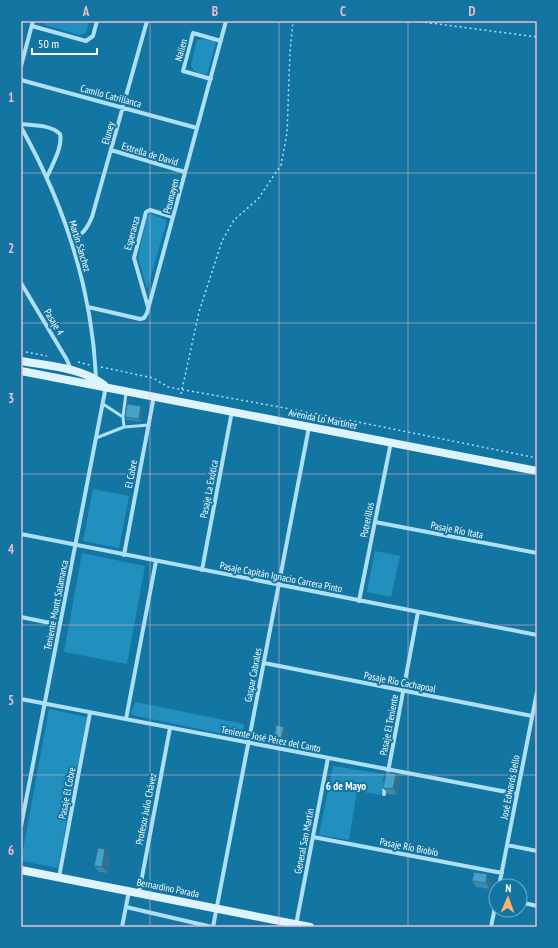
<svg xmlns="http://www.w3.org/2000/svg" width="558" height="948" viewBox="0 0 558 948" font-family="'PT Sans Narrow',sans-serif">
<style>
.green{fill:#2290be}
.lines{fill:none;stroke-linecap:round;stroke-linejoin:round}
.path{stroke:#addff5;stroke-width:1.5;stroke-dasharray:2 3;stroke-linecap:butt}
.lane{stroke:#addff5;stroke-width:3}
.street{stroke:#addff5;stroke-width:4}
.secondary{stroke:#ddf3fd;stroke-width:8}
.wall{fill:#3b8bae}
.shaded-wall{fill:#30718d}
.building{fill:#45a2ca;stroke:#30718d}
.grid{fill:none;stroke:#edbace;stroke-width:1;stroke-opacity:0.55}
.labels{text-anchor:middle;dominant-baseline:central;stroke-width:4;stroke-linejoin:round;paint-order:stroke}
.street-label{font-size:10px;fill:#fff;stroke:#1375a1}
.neighbourhood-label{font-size:11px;font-weight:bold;fill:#fff;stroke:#1375a1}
.neatline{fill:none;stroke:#edbace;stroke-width:1.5}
.grid-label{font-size:13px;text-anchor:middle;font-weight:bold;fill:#edbace}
</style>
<rect width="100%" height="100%" fill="#1375a1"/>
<path class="green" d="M42,21H89L86,33L80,35L45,25Z
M203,39L216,42L207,75C200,73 193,73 191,65L197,40Z
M151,214L166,220V224L147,289L138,258L147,216Z
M93,489L129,496L119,548L83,541Z
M375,551L400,556L391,597L367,592Z
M82,553L145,566L127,664L64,652Z
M135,702L244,724L242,738L132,715L131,713Z
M49,709L87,717L58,868L21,861Z
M333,766L384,774L381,795L357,791L349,840L319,835Z"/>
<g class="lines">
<path class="path" d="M415,21L537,37
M21,351L47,356
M78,362L90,365
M101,367L153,378L168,387L313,413L537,458
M181,394L199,312L222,241L234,220L258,199L281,165L287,133L290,52L293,21"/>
<path class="lane" d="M103,404L123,417
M124,427L123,417L126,393
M96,438L124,427L149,425"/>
<path class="street" d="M32,26L86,41L93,36L97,21
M21,66L33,21
M211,79L183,71L193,33L221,41
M21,80L197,128
M21,124C32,125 52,125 60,134C63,147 52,165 47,177
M21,127C64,204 92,290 96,378
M111,150L185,172
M71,241C82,235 87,229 92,217L147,21
M21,283L67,360L71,370
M88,307L140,319L144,318L147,313L226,21
M148,307L134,258L146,212L150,210L173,217
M375,522L537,553
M21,534L537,635
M124,555L154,396
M202,570L232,411
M359,601L391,442
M21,617L60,625
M264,663L532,716
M21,699L517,794
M126,719L156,561
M388,772L418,612
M384,794L385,784
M21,826L106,386
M313,837L502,873
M507,845L537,851
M59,877L90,713
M499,886L537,692
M139,893L170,728
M520,902L537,906
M126,907L212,927
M296,925L328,758
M122,927L129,891
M213,927L309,427
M491,927L496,902"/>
<path class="secondary" d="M21,361C48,366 81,367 104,385
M21,371L537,471
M21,870L310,927"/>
</g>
<path class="wall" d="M143,409L141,422L127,420L125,417Z
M288,733L286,746L278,745L274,739Z
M396,774L400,780L397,795L388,794L383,788Z
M105,849L110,855L107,873L99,872L94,866Z
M491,880L490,889L476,887L472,881Z"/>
<path class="shaded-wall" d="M141,406L143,409L141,422L139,419Z
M284,727L288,733L286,746L281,740Z
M396,774L400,780L397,795L393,789Z
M105,849L110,855L107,873L102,867Z
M487,874L491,880L490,889L486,883Z"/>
<path class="building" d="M127,404L141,406L139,419L125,417Z
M276,725L284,727L281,740L274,739Z
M386,772L396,774L393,789L383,788Z
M98,848L105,849L102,867L94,866Z
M474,872L487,874L486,883L472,881Z"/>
<path class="grid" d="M150,21V927M279,21V927M408,21V927M21,173H537M21,323H537M21,474H537M21,625H537M21,775H537"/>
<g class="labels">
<g class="street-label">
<text transform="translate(181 50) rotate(-75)">Nailen</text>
<text transform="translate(111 96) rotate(15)">Camilo Catrillanca</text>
<text transform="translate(108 133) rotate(-74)">Eluney</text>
<text transform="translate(150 154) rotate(17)">Estrella de David</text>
<text transform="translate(171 196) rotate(-75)">Peumayen</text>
<text transform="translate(132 233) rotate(-75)">Esperanza</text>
<text transform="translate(80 246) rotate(73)">Martín Sánchez</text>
<text transform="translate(54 322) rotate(59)">Pasaje 4</text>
<text transform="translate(323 419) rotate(11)">Avenida Lo Martínez</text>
<text transform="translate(131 474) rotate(-79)">El Cobre</text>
<text transform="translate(209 489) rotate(-79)">Pasaje La Exótica</text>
<text transform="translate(367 520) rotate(-79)">Potrerillos</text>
<text transform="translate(457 530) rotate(11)">Pasaje Río Itata</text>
<text transform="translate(281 577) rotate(11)">Pasaje Capitán Ignacio Carrera Pinto</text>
<text transform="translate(56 605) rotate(-79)">Teniente Montt Salamanca</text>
<text transform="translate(253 675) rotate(-79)">Gaspar Cabrales</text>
<text transform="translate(400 682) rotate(11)">Pasaje Río Cachapoal</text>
<text transform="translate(389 725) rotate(-79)">Pasaje El Teniente</text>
<text transform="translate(271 739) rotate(11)">Teniente José Pérez del Canto</text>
<text transform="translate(510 787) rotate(-79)">José Edwards Bello</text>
<text transform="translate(67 793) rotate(-79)">Pasaje El Cobre</text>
<text transform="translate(146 809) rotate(-79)">Profesor Julio Chávez</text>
<text transform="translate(304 841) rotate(-79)">General San Martín</text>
<text transform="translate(409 847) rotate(11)">Pasaje Río Biobío</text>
<text transform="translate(168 888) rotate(11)">Bernardino Parada</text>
</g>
<g class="neighbourhood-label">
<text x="346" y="786">6 de Mayo</text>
</g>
</g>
<rect width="558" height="948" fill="none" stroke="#1375a1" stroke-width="44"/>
<g transform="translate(508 898) rotate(2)"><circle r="19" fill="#1375a1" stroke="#71acc7"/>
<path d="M0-3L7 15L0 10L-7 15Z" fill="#ffb270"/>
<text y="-6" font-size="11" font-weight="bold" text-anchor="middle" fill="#ffffff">N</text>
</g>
<path d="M32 48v6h65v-6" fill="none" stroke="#ffffff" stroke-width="2"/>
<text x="38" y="48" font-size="12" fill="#ffffff" stroke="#1375a1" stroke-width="3" paint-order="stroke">50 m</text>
<rect x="22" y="22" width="514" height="904" class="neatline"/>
<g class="grid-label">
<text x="86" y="16">A</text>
<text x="215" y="16">B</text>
<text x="343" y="16">C</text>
<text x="472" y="16">D</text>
<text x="11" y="102">1</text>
<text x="11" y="253">2</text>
<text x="11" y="403">3</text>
<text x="11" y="554">4</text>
<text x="11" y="705">5</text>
<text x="11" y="855">6</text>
</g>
</svg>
